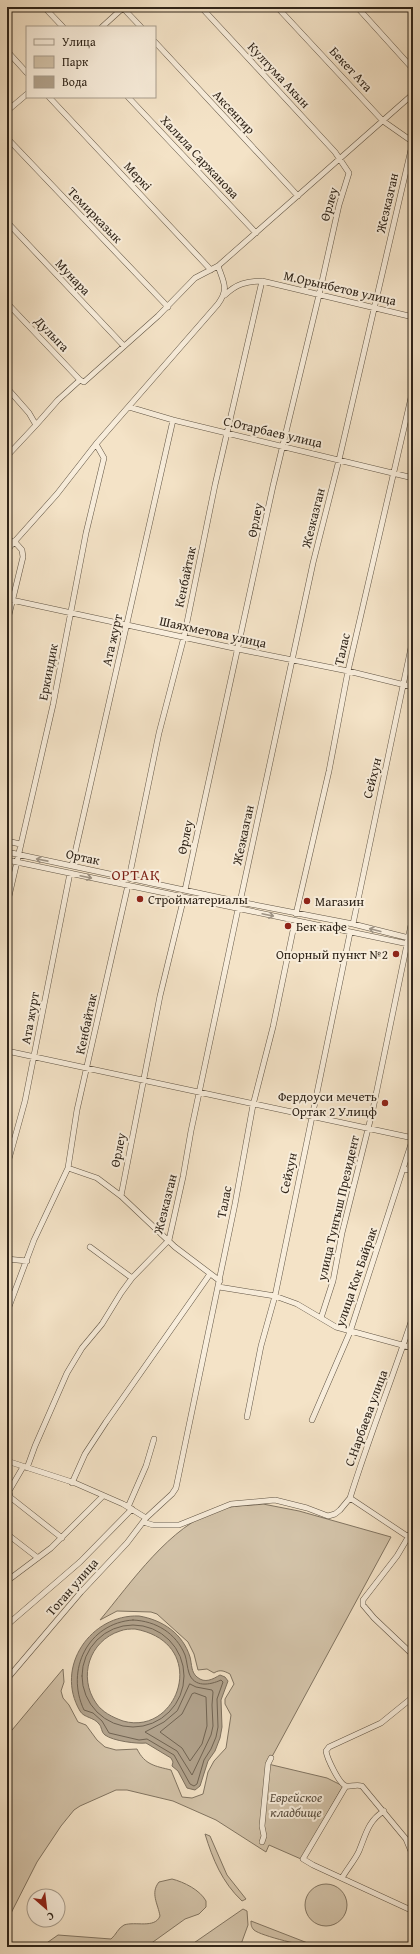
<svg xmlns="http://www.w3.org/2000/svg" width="420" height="1954" viewBox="0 0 420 1954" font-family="'Gentium Book Plus',serif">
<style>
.green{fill:#d3c3a9;stroke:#817461}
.water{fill:#b1a28c;stroke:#7d705e;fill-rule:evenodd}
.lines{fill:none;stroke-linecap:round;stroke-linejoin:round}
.shore{stroke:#706352;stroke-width:1}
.minor-casing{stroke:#605444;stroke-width:6}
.minor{stroke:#f8eddb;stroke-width:5}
.oneway{stroke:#9e9384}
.poi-dot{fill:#8f2418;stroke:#f8eddb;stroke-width:1.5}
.labels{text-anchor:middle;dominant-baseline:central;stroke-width:4;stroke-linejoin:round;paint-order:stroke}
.street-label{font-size:13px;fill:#2f2419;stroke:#f8eddb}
.poi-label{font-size:13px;fill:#2f2419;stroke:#f8eddb;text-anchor:start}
.park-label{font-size:13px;font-style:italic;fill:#584c3d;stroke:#f8eddb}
.quarter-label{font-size:15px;letter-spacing:1px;fill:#7a1f14;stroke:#f8eddb}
</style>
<rect width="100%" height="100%" fill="#f4e3c7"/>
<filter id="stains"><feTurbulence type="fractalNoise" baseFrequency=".005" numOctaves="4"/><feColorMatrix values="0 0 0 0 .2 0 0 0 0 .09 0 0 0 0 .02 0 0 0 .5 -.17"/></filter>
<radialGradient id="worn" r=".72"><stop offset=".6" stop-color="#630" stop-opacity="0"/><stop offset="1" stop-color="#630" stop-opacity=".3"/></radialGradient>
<path class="green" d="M263,1504L299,1511L391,1537L268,1764L327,1778L343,1786L301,1859L269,1845L266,1852L216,1820L173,1801L127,1790H116L80,1806L74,1810L61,1826L37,1862L8,1919L9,1947H7V1736L63,1669L64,1682L61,1691L63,1698L69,1705L78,1722L86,1725L97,1740L105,1747L116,1750L137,1749C145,1765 155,1766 171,1770L182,1797L192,1798L203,1794L208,1772L214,1761L226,1748L231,1715L225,1704V1699L234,1684L230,1674C224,1671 220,1669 214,1673L207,1669L198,1670L194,1654L188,1642L157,1614L151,1612L117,1611L100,1620C131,1583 170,1525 218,1510C232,1505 249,1506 263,1504Z
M205,1834L210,1836L227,1875L246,1899L242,1901C222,1882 213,1860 205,1834Z
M172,1879C184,1882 200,1890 206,1901V1907L199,1914L185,1919L146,1947H41L58,1935L111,1939C116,1935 118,1928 124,1925C135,1921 155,1929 160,1916C158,1904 150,1893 159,1882Z
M305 1905a21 21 0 1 1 42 0a21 21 0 1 1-42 0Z
M243,1909L247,1911L248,1925L240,1947H188Z
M251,1921L318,1947C307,1947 261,1936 254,1930C251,1927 251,1924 251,1921Z"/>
<path class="water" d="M139,1616C163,1620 183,1634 190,1657C192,1665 191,1672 197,1677C205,1684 213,1679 220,1675L225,1677L228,1681L221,1700L222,1727L220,1738L215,1751L208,1761L200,1786L195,1790L187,1788L178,1771L172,1766L173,1762L171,1758L146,1743C137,1744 113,1741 105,1735C101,1732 102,1727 99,1724C94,1717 84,1718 80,1711C54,1667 91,1614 139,1616ZM135,1629C211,1643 179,1737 123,1721C112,1717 102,1712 96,1703C78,1677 89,1641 120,1631C125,1629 130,1629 135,1629Z"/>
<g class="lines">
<path class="shore" d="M133,1620C156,1621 176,1633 185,1655C187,1661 187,1667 189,1673C194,1688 210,1685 221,1680L223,1682L217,1699L218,1727L216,1737L211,1749L204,1760L197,1784L194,1786L190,1784L174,1755L147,1739L139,1740L109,1733L102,1721L93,1713L84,1710C65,1670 88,1623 133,1620Z
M82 1676a51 51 0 1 1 102 0a51 51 0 1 1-102 0Z
M190,1684L196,1687L212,1690L213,1692L212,1705L213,1726L211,1735L192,1775L177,1751L145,1732L164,1722L177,1711Z
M195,1693L206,1697L207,1726L202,1744L190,1761L182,1748L160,1732L182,1714L192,1694Z"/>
<g class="minor-casing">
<path id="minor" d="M44,7L63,27
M122,7L141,27
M277,7L383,121L413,142
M357,7L413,69
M102,27L124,7
M155,42L298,196
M7,51L27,73
M49,97L211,270
M128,97L256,233
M7,111L27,94
M7,138L168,307
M7,222L124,346
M225,295C236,284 247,281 262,281L413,317
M7,303L80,380
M7,388L29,413L36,425L7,456
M129,407L173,420L413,478
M36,425L58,400L80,380L84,382L158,316L195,278L218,266L413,94
M7,550L57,494L96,444L218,304C229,289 224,283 218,266
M7,599L238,649L348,671L413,687
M7,623L23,557L22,550L14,541
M7,841L20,844
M7,852L240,902L353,924L413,939
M7,860L413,945
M72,866L173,420
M129,878L159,733L184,637L215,485L262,281
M185,890L273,486L319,295L339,205L349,173L335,152L201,7
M240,902L313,563L339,460L413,141
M7,905L53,705L86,533L104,458L96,444
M296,914L329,771L348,671L413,389
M353,924L413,638
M7,1051C143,1079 277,1110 413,1138
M7,1166L25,1101L70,873
M68,1168L97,1178L121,1196L175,1247L220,1281
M404,1169L413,1171
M121,1196L160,996L184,897
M90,1247L132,1278
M7,1259L27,1261
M219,1287L275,1296L297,1304L336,1327L413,1348
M7,1312L34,1240L68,1168L77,1110L128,885
M321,1318L333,1281L342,1233L373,1109L413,915
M7,1397L9,1398
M247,1417L261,1346L275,1296L350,933
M312,1420L350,1332L413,1138
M7,1461L75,1483L123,1504L146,1518
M23,1467L9,1491L10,1497L62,1538
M27,1468L35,1446L67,1373L82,1348L102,1324L121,1293L132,1278L169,1240L183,1177L191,1131L238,909
M72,1483L85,1454L106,1422L210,1274
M350,1498C369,1437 393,1377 413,1316
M128,1507L146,1466L154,1439
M143,1522L153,1525H179L231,1504L275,1500L307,1508L328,1516L335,1514L340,1510L350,1498L413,1540
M413,1529L397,1556L363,1600V1605L374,1618L413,1655
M7,1534L38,1558
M7,1581L51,1548L103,1496
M7,1625L80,1562L132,1509
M7,1679L81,1592L127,1543L146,1518L172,1494L176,1488L235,1204L253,1105L273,1027L295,921
M413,1697L381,1723L329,1747L326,1751C327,1758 339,1784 346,1786C351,1787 356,1784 362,1786L406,1839L413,1856
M346,1786L303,1859L313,1865L413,1911
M262,1842L264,1836L262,1826L268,1764L271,1758
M342,1878C347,1869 355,1860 359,1851C366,1834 368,1821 384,1811"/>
</g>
<use href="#minor" class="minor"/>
</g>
<defs><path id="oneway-shaft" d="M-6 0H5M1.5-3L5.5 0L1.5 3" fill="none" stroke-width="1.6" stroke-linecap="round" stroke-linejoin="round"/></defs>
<g class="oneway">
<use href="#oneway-shaft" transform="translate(42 860) rotate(-169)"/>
<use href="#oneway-shaft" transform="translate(86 877) rotate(12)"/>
<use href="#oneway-shaft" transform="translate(268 915) rotate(12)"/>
<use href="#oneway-shaft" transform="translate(375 930) rotate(-166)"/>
</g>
<g class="poi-dot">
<circle cx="140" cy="899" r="4"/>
<circle cx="307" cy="901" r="4"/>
<circle cx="288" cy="926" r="4"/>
<circle cx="396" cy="954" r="4"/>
<circle cx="385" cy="1103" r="4"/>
</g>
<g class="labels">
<g class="street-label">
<text transform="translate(351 69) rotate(47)">Бекет Ата</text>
<text transform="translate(279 75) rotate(47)">Култума Акын</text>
<text transform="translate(234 112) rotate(47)">Аксенгир</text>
<text transform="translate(200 157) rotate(47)">Халила Саржанова</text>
<text transform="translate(138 176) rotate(47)">Меркі</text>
<text transform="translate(387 203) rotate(-77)">Жезказган</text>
<text transform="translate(329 204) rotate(-74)">Өрлеу</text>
<text transform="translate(95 215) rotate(46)">Темирказык</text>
<text transform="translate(73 277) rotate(47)">Мунара</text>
<text transform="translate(340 288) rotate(13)">М.Орынбетов улица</text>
<text transform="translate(52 334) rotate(46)">Дулыга</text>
<text transform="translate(273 432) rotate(13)">С.Отарбаев улица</text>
<text transform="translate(313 518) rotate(-76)">Жезказган</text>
<text transform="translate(255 520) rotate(-79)">Өрлеу</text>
<text transform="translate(185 577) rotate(-78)">Кенбайтак</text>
<text transform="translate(213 632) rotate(12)">Шаяхметова улица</text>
<text transform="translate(112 640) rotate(-77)">Ата журт</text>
<text transform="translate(342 649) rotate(-77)">Талас</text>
<text transform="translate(48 672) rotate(-79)">Еркиндик</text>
<text transform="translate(372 778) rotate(-76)">Сейхун</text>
<text transform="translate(243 835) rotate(-78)">Жезказган</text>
<text transform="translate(185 837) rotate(-78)">Өрлеу</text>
<text transform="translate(83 857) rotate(12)">Ортак</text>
<text transform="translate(30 1018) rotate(-80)">Ата журт</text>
<text transform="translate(86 1024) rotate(-78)">Кенбайтак</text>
<text transform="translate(118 1150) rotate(-79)">Өрлеу</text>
<text transform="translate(288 1173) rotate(-78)">Сейхун</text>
<text transform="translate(224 1202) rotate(-79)">Талас</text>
<text transform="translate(165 1204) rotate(-76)">Жезказган</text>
<text transform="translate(338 1208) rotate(-77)">улица Тунгыш Президент</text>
<text transform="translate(356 1277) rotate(-71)">улица Кок Байрак</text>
<text transform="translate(366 1418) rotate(-70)">С.Нарбаева улица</text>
<text transform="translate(72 1587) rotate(-49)">Тоган улица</text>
</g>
<g class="poi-label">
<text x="148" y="899">Стройматериалы</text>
<text x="315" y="901">Магазин</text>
<text x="296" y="926">Бек кафе</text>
<text x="388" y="954" text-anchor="end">Опорный пункт №2</text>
<text x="377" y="1096" text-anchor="end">Фердоуси мечеть<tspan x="377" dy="15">Ортак 2 Улицф</tspan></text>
</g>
<g class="park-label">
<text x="296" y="1797">Еврейское<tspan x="296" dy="15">кладбище</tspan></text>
</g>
<g class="quarter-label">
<text x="136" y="874">ОРТАҚ</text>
</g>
</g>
<rect width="420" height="1954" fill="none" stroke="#f4e3c7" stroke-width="24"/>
<rect x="8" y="8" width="404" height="1938" fill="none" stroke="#2f2419" stroke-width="2"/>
<rect x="12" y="12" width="396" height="1930" fill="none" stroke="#2f2419"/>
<rect x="26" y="26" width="130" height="72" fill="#f8eddb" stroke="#a89d8d"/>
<rect x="34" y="39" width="20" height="6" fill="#f8eddb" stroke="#a89d8d"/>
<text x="62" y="46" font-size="12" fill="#2f2419">Улица</text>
<rect x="34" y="56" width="20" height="12" fill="#d3c3a9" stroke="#a89d8d"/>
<text x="62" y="66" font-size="12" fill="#2f2419">Парк</text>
<rect x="34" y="76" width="20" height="12" fill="#b1a28c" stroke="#a89d8d"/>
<text x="62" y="86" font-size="12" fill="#2f2419">Вода</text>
<g transform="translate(46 1908) rotate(152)"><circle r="19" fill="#f8eddb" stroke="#a89d8d"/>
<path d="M0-3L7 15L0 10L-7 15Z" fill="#8f2418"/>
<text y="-6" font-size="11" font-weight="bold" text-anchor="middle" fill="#2f2419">С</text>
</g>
<rect width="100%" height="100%" filter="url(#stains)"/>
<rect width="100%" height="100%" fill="url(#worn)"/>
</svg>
